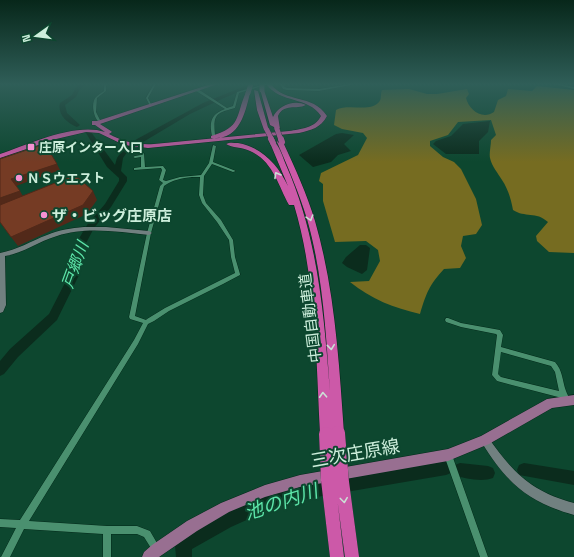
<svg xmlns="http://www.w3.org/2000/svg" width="574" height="557" viewBox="0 0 574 557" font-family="'Space Grotesk','Noto Sans JP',sans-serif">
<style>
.forest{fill:#766c21}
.water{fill:#0b2c1d}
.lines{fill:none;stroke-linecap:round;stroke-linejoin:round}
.river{fill:#0b2c1d;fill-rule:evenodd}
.street-casing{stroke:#032a1a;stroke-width:1}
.secondary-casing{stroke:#032a1a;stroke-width:1}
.primary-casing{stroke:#032a1a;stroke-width:1}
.highway-casing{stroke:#032a1a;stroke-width:1}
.street{fill:#4a906f;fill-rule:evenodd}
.secondary{fill:#718080;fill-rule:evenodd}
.primary{fill:#986f91;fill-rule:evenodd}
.highway{fill:#cc59a8;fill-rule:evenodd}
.highway-bridge-far2-casing{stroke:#032a1a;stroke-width:5.5;stroke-linecap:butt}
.highway-bridge-far1-casing{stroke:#032a1a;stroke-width:7;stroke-linecap:butt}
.highway-bridge-casing{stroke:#032a1a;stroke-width:14;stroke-linecap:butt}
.highway-bridge-far2{stroke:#cc59a8;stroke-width:5}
.highway-bridge-far1{stroke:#cc59a8;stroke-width:6}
.highway-bridge{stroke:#cc59a8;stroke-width:14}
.shaded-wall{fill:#522919}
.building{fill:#753b24;stroke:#522919}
.oneway{stroke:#ccdfd6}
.poi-dot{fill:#f591d2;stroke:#0d472f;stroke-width:1.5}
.labels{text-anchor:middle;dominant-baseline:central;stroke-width:4;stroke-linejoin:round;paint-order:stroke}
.far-poi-label{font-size:13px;font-weight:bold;fill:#cceedb;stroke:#0d472f;text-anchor:start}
.poi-label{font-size:15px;font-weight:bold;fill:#cceedb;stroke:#0d472f;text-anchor:start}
.street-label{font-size:15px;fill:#cceedb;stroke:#0d472f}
.water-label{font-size:16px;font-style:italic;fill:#5de5a9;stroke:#0d472f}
.near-street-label{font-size:18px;fill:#cceedb;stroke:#0d472f}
.near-water-label{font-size:19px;font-style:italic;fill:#5de5a9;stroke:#0d472f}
</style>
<rect width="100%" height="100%" fill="#0d472f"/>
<path class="forest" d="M537,86L574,90V253L549,252L537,241L536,236L548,222C536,211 525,218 513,210C511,199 508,189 502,180C498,173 492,167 490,158C489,154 491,145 491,140L496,135L491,120L458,122L448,135L430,141V146L443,157L454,162L461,169L476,199L482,225L476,234L463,236L461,246L466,258L460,268L444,269C429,285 426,294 420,314C394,308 371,299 350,282L369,281L380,261L378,250L366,241L335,242L323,201V184L319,181L321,173L358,155L367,138L363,133L342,129L334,125L336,110C349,103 370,113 379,102C382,99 380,95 382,90L409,89L427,94H437L467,89L469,94L466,98C469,110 482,120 494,112L498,100L506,96L508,89L532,91Z"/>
<path class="water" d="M490,121L488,132L479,141V154H446L433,144L436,141L451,136L463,124Z
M342,133L354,135L344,144L351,151L338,155L331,162L313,167L299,155L336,134Z
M360,245H366L370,248L367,270L362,274L347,267L342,263L346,257Z"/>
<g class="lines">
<path class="river" d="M80,84H86L80,89L76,97L65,105L67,113L80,125L77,127C67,123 57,114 60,103L72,95L76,87Z
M250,84H258L224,98L190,114L128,151L123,158L121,171L127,177V181L111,207L94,228L84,247L79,275L57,320L18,357L4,374L0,376V361L10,349L49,314L69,275L74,247L87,225L105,204L119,181V178L107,167L86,133L87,132H91L115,165L117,158L123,149L137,139L203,103Z
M446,461L451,463L453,468L451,473L446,475L299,500L264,512L231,527L192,549V557H176L175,545L177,539L219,515L262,497L299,484Z
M460,463L488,466L493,468L495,473L493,478C483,482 465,479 455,475L453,470L455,465Z
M524,463L574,471V485L519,475L517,470L519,465Z"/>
<g class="street-casing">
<path id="street" d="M104,84H106V91L97,98L96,112L100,120L98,121C93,116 91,102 96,97C98,95 101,93 104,91Z
M154,84H156L148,98L151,104L150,105L149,104L146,98Z
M265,84H269L239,93L235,108C216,113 213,114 215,135L212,136C209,122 211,114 225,109L196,91V89H198L227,108L233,106L237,92Z
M280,84H282L285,87L287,88L319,89L350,84H356L319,91L287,90L283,89Z
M554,84H559L574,87V89Z
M213,145L216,146L213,162L236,171L233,172L212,164L204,176L203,195L206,203L221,220L233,240L235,257L240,274V275L223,284L169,311L154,321L148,324L138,344L29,521L107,526H137L150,531L161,550L160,553L157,554L154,553L144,537L137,534H111V557H103V534L24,529L10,557H1L16,528L0,527V519L20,520L134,340L143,323L130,319L129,317L147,233L160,186L163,183L159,180L162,170L161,168L134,170V168L141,167V157L135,158L133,157L135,156L141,155L142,153H144L145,167L163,166L166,170L163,180L166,181L180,177L201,175L209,163ZM192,177H200L199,195L202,203L217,222L229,240L231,257L235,273L165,308L147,319L146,320L135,316L151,233L164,186C172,180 182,178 192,177Z
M446,318H448L461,323L500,330L503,335L501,347L555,362C563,371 562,380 566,391C567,394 569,397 570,400L569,402L567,403L565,402L562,398L497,381L492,375L497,335L496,334L461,327L446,322L445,320ZM501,352L551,366L555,372L559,391L501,377L498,374Z
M448,451L451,452L452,455L488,557H480L444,455L445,452Z"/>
</g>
<g class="secondary-casing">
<path id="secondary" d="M84,227H106L149,231L152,233L149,235C119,232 86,226 57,236C39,241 24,253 5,256L6,305L3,312L0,313V253C17,250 31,241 47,235C59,230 71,228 84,227Z
M485,435L488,437C512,472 532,492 574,503V515C528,502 507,483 482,443L480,440L482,437Z"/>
</g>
<g class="primary-casing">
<path id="primary" d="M574,395V405L552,408L489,444L448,461L300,487L265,497L229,512L197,531L159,557H142L144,552L152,545L187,521L221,503L265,485L300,475L448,449L481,436L547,399Z"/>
</g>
<g class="highway-casing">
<path id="highway" d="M211,84H218L100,124L111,131L112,132L109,134C124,142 137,145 154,144L289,131C301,129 315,128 321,116C308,96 281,104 266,84H271C286,104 312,93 327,116C321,128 311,130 299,133L148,148L124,145L99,133L86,132L56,139L0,158V154C29,144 76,122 105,132L95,125H92V121H97Z
M260,89L264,90L273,117C278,105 295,99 306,105C296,110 284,103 278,116L280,129L275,130L274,127L270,125Z
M254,90L258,91L269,131L264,130L257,110Z
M246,92L250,93C245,114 239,141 211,138V136C242,127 235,117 246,92Z
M273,141C279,144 283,158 286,165C318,237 324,315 330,392C326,334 323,275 307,219C299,193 288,167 277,142L278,141L283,142C295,168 307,194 315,221C335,290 339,362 344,433L342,437L338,439L334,437L332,434L330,438L326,440L322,438L320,434C316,358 316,278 294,205H289C278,185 273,161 250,151C242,147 232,148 226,144C230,142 233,143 238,143C262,147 278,165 288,186L270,143Z"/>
</g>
<use href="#street" class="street"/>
<use href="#secondary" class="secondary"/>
<use href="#primary" class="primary"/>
<use href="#highway" class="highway"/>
<g class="highway-bridge-far2-casing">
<path id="highway-bridge-far2" d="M262,84V90
M248,93L251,84
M277,129L281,140
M267,130L272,140"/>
</g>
<g class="highway-bridge-far1-casing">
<path id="highway-bridge-far1" d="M271,139L273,143
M281,139L282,142"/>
</g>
<g class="highway-bridge-casing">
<path id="highway-bridge" d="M338,433L342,482L352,557
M326,434L328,480L337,557"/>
</g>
<use href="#highway-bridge-far2" class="highway-bridge-far2"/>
<use href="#highway-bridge-far1" class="highway-bridge-far1"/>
<use href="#highway-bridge" class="highway-bridge"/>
</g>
<path class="shaded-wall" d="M57,164L60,170L16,186L11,179Z
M20,191L24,198L0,207V198Z
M93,191L97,200L87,214L18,246L11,237Z"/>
<path class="building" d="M45,144L57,164L11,179L20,191L0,198V159Z
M75,175L93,191L83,205L11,237L0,222V205Z"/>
<defs><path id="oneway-chevron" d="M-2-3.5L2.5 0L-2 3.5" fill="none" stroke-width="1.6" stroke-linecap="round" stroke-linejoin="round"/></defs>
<g class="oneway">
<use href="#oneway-chevron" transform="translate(277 175) rotate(-120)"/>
<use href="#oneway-chevron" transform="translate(310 218) rotate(73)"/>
<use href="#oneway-chevron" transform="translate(331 347) rotate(84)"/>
<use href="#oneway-chevron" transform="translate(323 395) rotate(-93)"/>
<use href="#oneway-chevron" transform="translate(344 500) rotate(83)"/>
</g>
<linearGradient id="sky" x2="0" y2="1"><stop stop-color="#07271a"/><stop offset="0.52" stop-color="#2f5e58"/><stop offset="1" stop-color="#2f5e58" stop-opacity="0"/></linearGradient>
<rect width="574" height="162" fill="url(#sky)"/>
<g class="poi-dot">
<rect x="27" y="143" width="8" height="8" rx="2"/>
<circle cx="19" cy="178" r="4"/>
<circle cx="44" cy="215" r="4"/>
</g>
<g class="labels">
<g class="far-poi-label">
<text x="39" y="147">庄原インター入口</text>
<text x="27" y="178">ＮＳウエスト</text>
</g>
<g class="poi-label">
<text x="52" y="215">ザ・ビッグ庄原店</text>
</g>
<g class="street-label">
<text transform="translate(310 318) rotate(-97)">中国自動車道</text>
</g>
<g class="water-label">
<text transform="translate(75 265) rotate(-70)">戸郷川</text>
</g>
<g class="near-street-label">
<text transform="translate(355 453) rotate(-10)">三次庄原線</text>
</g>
<g class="near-water-label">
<text transform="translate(281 502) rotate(-18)">池の内川</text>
</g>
</g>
<g transform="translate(36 36) rotate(256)" stroke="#0d472f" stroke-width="3" paint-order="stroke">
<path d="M0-3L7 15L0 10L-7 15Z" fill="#cceedb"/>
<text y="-6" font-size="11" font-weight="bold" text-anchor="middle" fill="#cceedb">N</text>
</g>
</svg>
